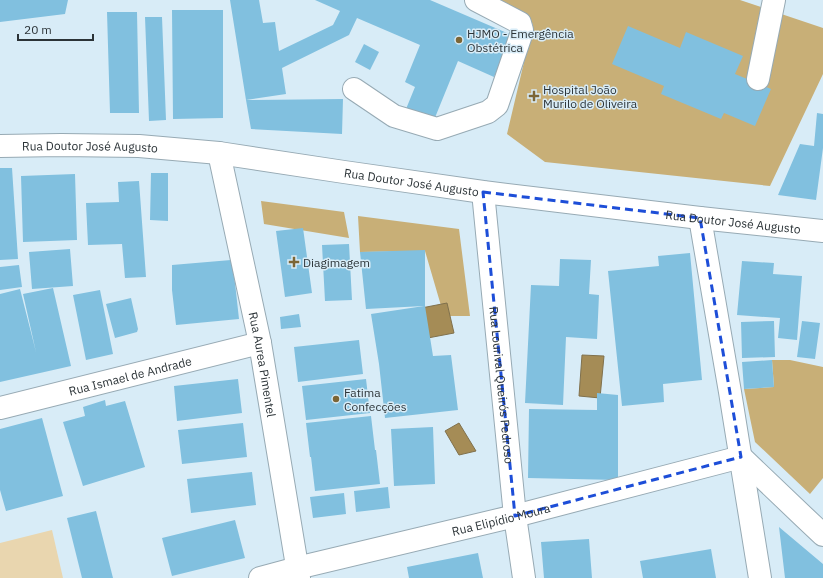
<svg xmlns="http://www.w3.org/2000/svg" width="823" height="578" viewBox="0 0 823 578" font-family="'IBM Plex Sans',sans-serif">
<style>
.green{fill:#e9d6af}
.forest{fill:#c8af77}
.water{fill:#a58c56;stroke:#80714d}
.building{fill:#81c0df}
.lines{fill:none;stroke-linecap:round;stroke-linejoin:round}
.minor-casing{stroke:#97aab4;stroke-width:24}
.major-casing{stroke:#97aab4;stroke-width:24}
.minor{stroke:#fff;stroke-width:22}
.major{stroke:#fff;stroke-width:22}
.marked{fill:none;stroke:#1d4ed8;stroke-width:3;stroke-dasharray:8 5;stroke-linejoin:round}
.poi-dot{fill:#7c6636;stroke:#d8ecf7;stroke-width:1.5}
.labels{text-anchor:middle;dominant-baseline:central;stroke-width:3;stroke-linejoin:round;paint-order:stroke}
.poi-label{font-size:12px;fill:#2b3337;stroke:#d8ecf7;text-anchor:start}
.street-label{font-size:12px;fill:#2b3337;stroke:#d8ecf7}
</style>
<rect width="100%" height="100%" fill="#d8ecf7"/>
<path class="green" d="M52,530L63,578H0V543Z"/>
<path class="forest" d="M476,0H740L823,28V74L770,186L545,162L507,134L533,24Z
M261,201L344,212L349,238L264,224Z
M358,216L459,229L470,316H444L425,251L360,252Z
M772,360H790L823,367V478L810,494L755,442L744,389L774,387Z"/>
<path class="water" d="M447,303L454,333L412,341L406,311Z
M582,355L604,356L600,398L579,396Z
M459,423L476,451L459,455L445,431Z"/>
<path class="building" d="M0,0H68L65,14L0,22Z
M230,0H259L263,23L275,22L279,51L333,25L340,11L315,0H430L512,35L494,77L458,61L434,120L406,109L415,87L405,82L420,45L357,18L349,35L282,68L286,94L246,100Z
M172,10H223V118L173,119Z
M107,12H137L139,113H110Z
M145,17H162L166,120L149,121Z
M628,26L680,48L686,32L743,56L735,74L771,89L755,126L724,113L721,119L661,94L664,86L612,64Z
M364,44L379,52L370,70L355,62Z
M343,99L342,134L251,129L246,100Z
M817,113L823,114V148L816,200L778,195L800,144L814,146Z
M0,168H12L18,259L0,260Z
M151,173H168V221L150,220Z
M75,174L77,240L23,242L21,176Z
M139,181L146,277L125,278L122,244L88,245L86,203L119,202L118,182Z
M303,228L312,293L285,297L276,231Z
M349,244L352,300L325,301L322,245Z
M70,249L73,286L32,289L29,252Z
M425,250V306L433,356L451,355L458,410L385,418L379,364L371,314L424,306L366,309L360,252Z
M690,253L702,380L663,384L664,402L622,406L608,271L659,266L658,256Z
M560,259L591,260L589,294L599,295L597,339L566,337L563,405L525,403L531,285L559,286Z
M231,260L235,283L239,319L176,325L172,290V265Z
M742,261L774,263L773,274L802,276L797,340L778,338L780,318L737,315Z
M19,265L22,287L0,290V267Z
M53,288L71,366L0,382V294L20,289L36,352L23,294Z
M100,290L113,354L86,360L73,295Z
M131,298L138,329L137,332L115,338L106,304Z
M299,314L301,327L281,329L280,317Z
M774,321L775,357L742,358L741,322Z
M802,321L820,323L815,359L797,357Z
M359,340L363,374L298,382L294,347Z
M772,360L774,387L744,389L742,362Z
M238,379L242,413L177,421L174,386Z
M366,379L370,413L306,420L302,386Z
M597,393L618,395V480L528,478L529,409L597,410Z
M105,400L106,406L125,401L145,467L83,486L63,422L85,416L83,407Z
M371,416L375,450H376L380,484L315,491L311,457H310L306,423Z
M42,418L63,496L6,511L0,490V429Z
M243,423L247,457L182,464L178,430Z
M433,427L435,484L394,486L391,429Z
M252,472L256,505L191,513L187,479Z
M388,487L390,508L356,512L354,491Z
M344,493L346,514L313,518L310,497Z
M96,511L113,578H82L67,518Z
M235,520L245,558L172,576L162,538Z
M779,527L823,564V578H785Z
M589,539L592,578H544L541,542Z
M711,549L716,578H643L640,561Z
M478,553L483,578H409L407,567Z"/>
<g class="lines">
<g class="minor-casing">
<g id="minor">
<path d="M758,79L774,0"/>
<path d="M354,89L394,116L437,129L488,112L497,105L521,35L522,30L520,23L476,0"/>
<path id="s1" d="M219,153L260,343L299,578"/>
<path id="s2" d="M483,192L515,516L524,578"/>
<path d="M700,218L730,392L760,578"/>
<path id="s3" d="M0,408L260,343"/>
<path id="s4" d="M260,578L297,568L515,516L741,457L805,518L823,535"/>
</g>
</g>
<g class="major-casing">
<g id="major">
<path id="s5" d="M0,146L61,145L139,146L219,153L344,172L483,192L700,218L823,231"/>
</g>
</g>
<use href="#minor" class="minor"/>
<use href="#major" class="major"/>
</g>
<path class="marked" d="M483,192L700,218L741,457L515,516Z"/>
<g class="poi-dot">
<circle cx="459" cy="40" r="4"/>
<path d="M532 90h4v4h4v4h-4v4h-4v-4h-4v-4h4z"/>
<path d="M292 256h4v4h4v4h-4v4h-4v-4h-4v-4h4z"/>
<circle cx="336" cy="399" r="4"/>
</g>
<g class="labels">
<g class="poi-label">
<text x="467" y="33">HJMO - Emergência<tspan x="467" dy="14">Obstétrica</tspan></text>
<text x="543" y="89">Hospital João<tspan x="543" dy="14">Murilo de Oliveira</tspan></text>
<text x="303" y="262">Diagimagem</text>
<text x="344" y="392">Fatima<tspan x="344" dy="14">Confecções</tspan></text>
</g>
<g class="street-label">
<text stroke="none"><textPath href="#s5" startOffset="90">Rua Doutor José Augusto</textPath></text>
<text stroke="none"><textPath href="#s5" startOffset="414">Rua Doutor José Augusto</textPath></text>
<text stroke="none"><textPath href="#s5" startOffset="738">Rua Doutor José Augusto</textPath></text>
<text stroke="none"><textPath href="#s1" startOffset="216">Rua Aurea Pimentel</textPath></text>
<text stroke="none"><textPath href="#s3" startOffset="134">Rua Ismael de Andrade</textPath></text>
<text stroke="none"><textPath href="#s2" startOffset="194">Rua Lourival Queirós Pedroso</textPath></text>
<text stroke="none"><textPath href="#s4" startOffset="248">Rua Elipídio Moura</textPath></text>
</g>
</g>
<path d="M18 34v6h75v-6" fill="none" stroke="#2b3337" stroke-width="2"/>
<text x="24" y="34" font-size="12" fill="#2b3337" stroke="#d8ecf7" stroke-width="3" paint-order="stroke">20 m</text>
</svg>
